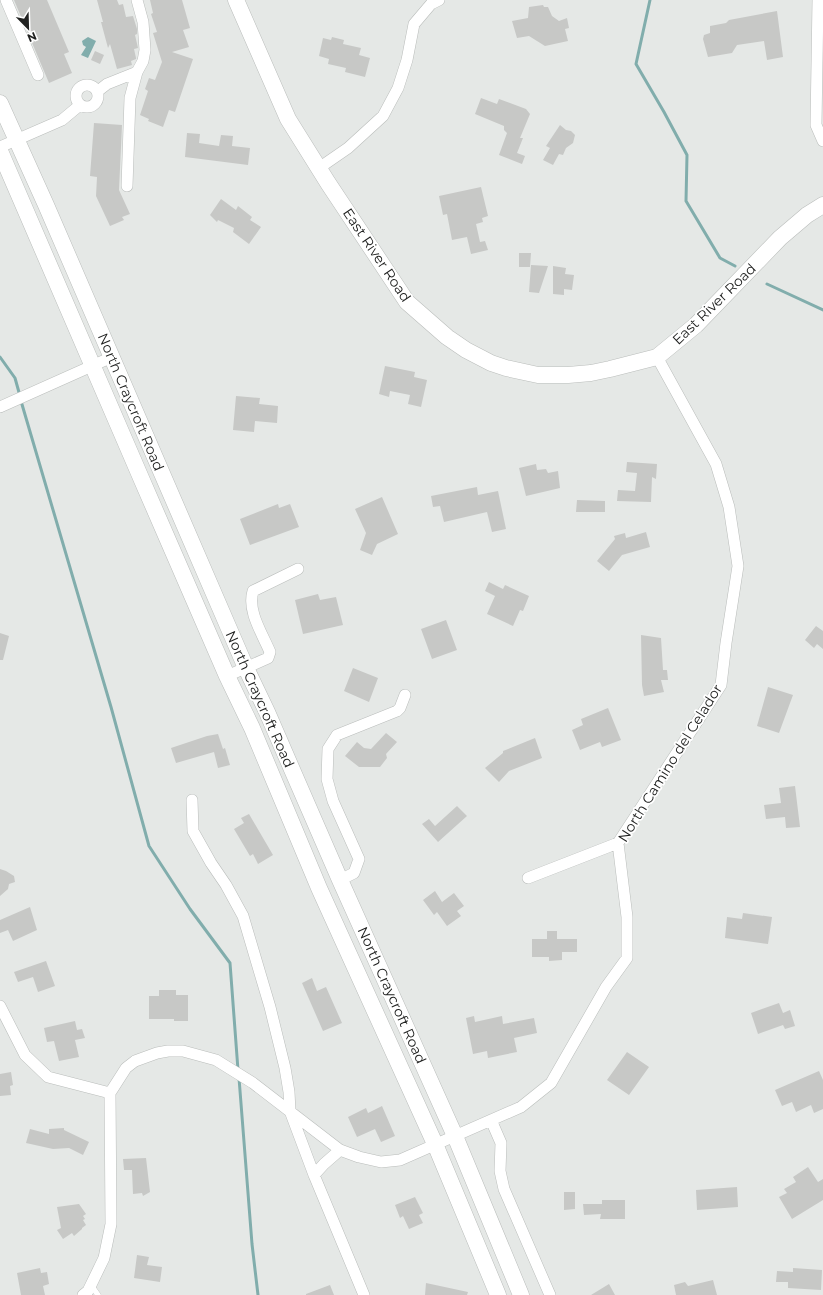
<svg xmlns="http://www.w3.org/2000/svg" width="823" height="1295" viewBox="0 0 823 1295" font-family="Montserrat,sans-serif">
<style>
.water{fill:#81adac}
.lines{fill:none;stroke-linecap:round;stroke-linejoin:round}
.stream{stroke:#81adac;stroke-width:3}
.building{fill:#c7c8c6}
.lane-casing{stroke:#babdbb;stroke-width:6}
.street-casing{stroke:#babdbb;stroke-width:12}
.secondary-casing{stroke:#babdbb;stroke-width:17}
.lane{stroke:#fff;stroke-width:5.5}
.street{stroke:#fff;stroke-width:11}
.secondary{stroke:#fff;stroke-width:16}
.labels{text-anchor:middle;dominant-baseline:central;stroke-width:3.5;stroke-linejoin:round;paint-order:stroke}
.street-label{font-size:14px;fill:#212221;stroke:#fff}
</style>
<rect width="100%" height="100%" fill="#e5e8e6"/>
<path class="water" d="M88,37L96,41L88,58L81,55L86,47L83,45L82,41Z"/>
<g class="lines">
<path class="stream" d="M650,0L636,64L664,112L687,155L686,201L720,258L735,266
M767,284L823,310
M0,357L15,378L20,396
M21,401L111,707L149,846L190,909L230,963L238,1070
M239,1078L252,1244L258,1295"/>
</g>
<path class="building" d="M14,0H47L69,52L64,54L72,73L49,83Z
M97,0H117L119,5L123,4L126,17L133,16L137,29V34L135,35L138,48L134,49L136,58V59L131,61L132,65L117,69L110,44L108,48L101,22H103Z
M150,0H182L190,28L183,30L189,47L172,52L193,59L175,112L169,110L163,127L148,121L149,119L140,115L148,91L145,89L149,78L155,80L162,62L153,33L157,32L151,14L153,13Z
M543,5L544,7H548L552,16L559,21L567,18L569,28L565,29L568,41L545,46L529,36L517,38L512,21L528,18L529,7Z
M777,11L783,57L767,60L764,41L737,45L732,53L708,57L703,39L704,35L710,33V26L726,23L729,20Z
M332,37L344,40L343,44L361,48L359,55L370,58L365,77L345,72L346,68L328,64L329,59L319,56L323,38L331,40Z
M95,51L104,55L100,64L91,60Z
M481,98L497,104L499,99L526,109L530,114L520,138H523L517,153L525,156L522,164L499,155L507,133L504,130V126L475,114Z
M94,123L122,125L119,190L130,214L122,217L124,220L110,226L96,196L97,177L90,176Z
M560,125L566,130L571,131L575,135L573,143L566,148L563,155L559,154L553,165L543,160L550,148L546,146Z
M187,133L200,134L199,143L219,146L221,135L233,136L232,146L250,148L248,165L185,157Z
M481,187L488,216L482,218L483,222L476,224L480,242L485,241L488,250L471,254L467,237L452,240L447,214L443,215L439,196Z
M221,199L236,210L238,206L252,217L250,220L261,227L249,244L233,232L234,228L218,220L217,222L210,215Z
M519,253H531L530,267H519Z
M531,265L548,266L539,293L529,292Z
M553,266L566,268L565,274L574,275L572,290L564,289V295L553,294Z
M385,366L415,372L414,377L427,380L421,407L408,404L410,395L390,391L389,397L379,394Z
M236,396L260,398L259,404L278,406L277,423L255,421L254,432L233,430Z
M627,462L657,464L656,479L652,477L651,502L617,501L618,490L635,491L637,473L626,472Z
M536,464L537,470L546,469L548,473L558,471L560,488L526,496L519,468Z
M477,487L478,495L498,491L506,529L492,532L487,512L444,522L440,506L433,507L431,496Z
M382,497L398,534L377,544L372,555L360,550L366,533L355,509Z
M577,500L605,501V512H576Z
M278,504L279,508L290,504L299,527L250,545L240,519Z
M646,532L650,547L622,555L609,571L597,561L615,539L614,536L625,533L626,538Z
M489,582L503,589L505,585L529,596L523,611L520,610L513,626L487,614L495,596L485,591Z
M318,594L320,600L336,597L343,625L303,634L295,600Z
M446,620L457,650L432,659L421,629Z
M816,626L823,631V649L817,644L814,648L805,640Z
M0,633L9,636L3,660H0Z
M641,635L661,638L663,670H667L668,680H661L664,692L644,696L642,685Z
M353,668L378,678L369,702L344,691Z
M768,687L793,695L779,733L757,726Z
M608,708L621,740L602,747L600,742L580,750L572,730L583,725L581,719Z
M386,733L397,742L386,754L387,758L380,767H359L345,756L357,742L364,748L371,749Z
M218,734L223,749L225,748L230,765L218,768L214,752L176,763L171,748L207,736Z
M535,738L542,758L509,771L499,782L485,768L503,753V751Z
M795,786L800,827L786,828L785,817L766,819L764,805L781,803L779,788Z
M457,806L467,816L438,842L422,824L429,819L435,826Z
M249,814L273,855L258,864L253,854L250,856L234,829L244,823L241,818Z
M0,869L6,871L14,876L15,882L9,884L8,889L0,896Z
M435,891L442,902L454,893L464,906L457,911L461,916L447,926L437,912L434,915L423,900Z
M30,907L37,930L13,941L8,930L0,933V920Z
M743,913L772,917L768,944L725,938L727,917L742,919Z
M547,931H557V939H577V952H562V960L549,961V957H532V939H547Z
M46,961L55,986L38,992L33,977L18,982L14,972Z
M312,978L317,991L326,987L342,1023L323,1031L302,983Z
M159,990H176V995H188V1021H174V1019H149V996H159Z
M779,1003L783,1013L790,1010L795,1026L785,1029L783,1025L758,1034L751,1013Z
M474,1016L475,1022L502,1016L503,1024L534,1018L537,1033L514,1038L517,1052L488,1058L487,1051L473,1054L466,1018Z
M75,1021L77,1030L82,1029L85,1038L75,1040L79,1057L59,1061L54,1041L47,1042L44,1028Z
M627,1052L649,1067L629,1095L607,1080Z
M819,1071L823,1080V1109L814,1113L811,1105L796,1112L792,1102L782,1106L775,1090Z
M11,1072L13,1085L10,1086L11,1095L0,1096V1074Z
M382,1106L395,1136L381,1142L375,1129L357,1137L348,1117L366,1108L368,1113Z
M64,1128V1130L89,1142L83,1155L69,1148L53,1149L26,1143L30,1129L49,1134V1129Z
M146,1158L150,1192L143,1196L142,1193L133,1194L132,1170H124L123,1159Z
M808,1167L818,1182L823,1179V1200L792,1219L779,1197L787,1193L784,1189L796,1182L793,1177Z
M737,1187L738,1207L697,1210L696,1190Z
M564,1192H575V1209L564,1210Z
M415,1197L423,1213L419,1215L423,1223L409,1229L403,1216L400,1218L395,1205Z
M602,1200H625V1219H600L601,1214L584,1215L583,1204H602Z
M79,1204L86,1214L83,1216L85,1219L83,1220L86,1225L82,1228V1229L74,1236L72,1233L63,1239L57,1230L61,1228L57,1207Z
M137,1255L149,1257L147,1265L162,1267L160,1282L134,1278Z
M40,1268L41,1273L47,1272L49,1284L43,1286L45,1295H21L17,1273Z
M793,1268L822,1270L821,1290L788,1288V1282H776L777,1271L793,1272Z
M713,1280L717,1295H676L674,1285L685,1282L688,1286Z
M426,1283L468,1292L467,1295H425Z
M609,1284L615,1295H591Z
M330,1285L334,1295H306V1294Z"/>
<g class="lines">
<g class="lane-casing">
<path id="lane" d="M91,1285L98,1295"/>
</g>
<g class="street-casing">
<path id="street" d="M6,0L38,75
M818,0L816,125L823,141
M76 96a11 11 0 1 1 22 0a11 11 0 1 1-22 0Z
M98,91L107,84L137,72
M0,147L62,120L80,105
M319,168L348,148L383,116L398,88L407,60L414,24L431,4L439,0
M127,186L130,98L137,72L143,61L145,50L143,22L137,0
M0,407L112,357
M227,676L268,658L270,652C262,633 247,611 253,591L298,569
M192,800L193,831L211,863L226,885L243,916L270,1007L285,1068L289,1092L290,1111L314,1175L364,1295
M528,878L618,843
M340,880L354,873L359,859L333,801L327,779L328,749L337,735L397,711L400,708L405,695
M0,1006L25,1055L48,1077L110,1093
M491,1120L501,1143L500,1171L504,1189L550,1295
M314,1175L324,1164L340,1150
M83,1295L88,1291L104,1258L111,1224L110,1093L126,1068L135,1061L157,1053L168,1051H183L216,1060L253,1083L340,1150L359,1157L381,1162L400,1160L521,1107L551,1083L606,987L627,958V917L618,843L721,685L726,643L738,566L729,507L716,464L657,357"/>
</g>
<g class="secondary-casing">
<path id="secondary" d="M236,0L288,119L328,183L407,302L447,337L466,350L491,363L506,368L538,375H568L591,373L610,369L657,357L696,325L780,238L807,215L823,205
M0,103L46,205L246,668L267,712L340,880L455,1136L521,1295
M0,151L141,478L227,676L252,728L319,888L435,1144L498,1295"/>
</g>
<use href="#lane" class="lane"/>
<use href="#street" class="street"/>
<use href="#secondary" class="secondary"/>
</g>
<g class="labels">
<g class="street-label">
<text transform="translate(377 255) rotate(56)">East River Road</text>
<text transform="translate(714 304) rotate(-44)">East River Road</text>
<text transform="translate(131 402) rotate(67)">North Craycroft Road</text>
<text transform="translate(260 699) rotate(66)">North Craycroft Road</text>
<text transform="translate(670 763) rotate(-58)">North Camino del Celador</text>
<text transform="translate(392 995) rotate(66)">North Craycroft Road</text>
</g>
</g>
<g transform="translate(28 28) rotate(157)" stroke="#ffffff" stroke-width="3" paint-order="stroke">
<path d="M0-3L7 15L0 10L-7 15Z" fill="#212221"/>
<text y="-6" font-size="11" font-weight="bold" text-anchor="middle" fill="#212221">N</text>
</g>
</svg>
